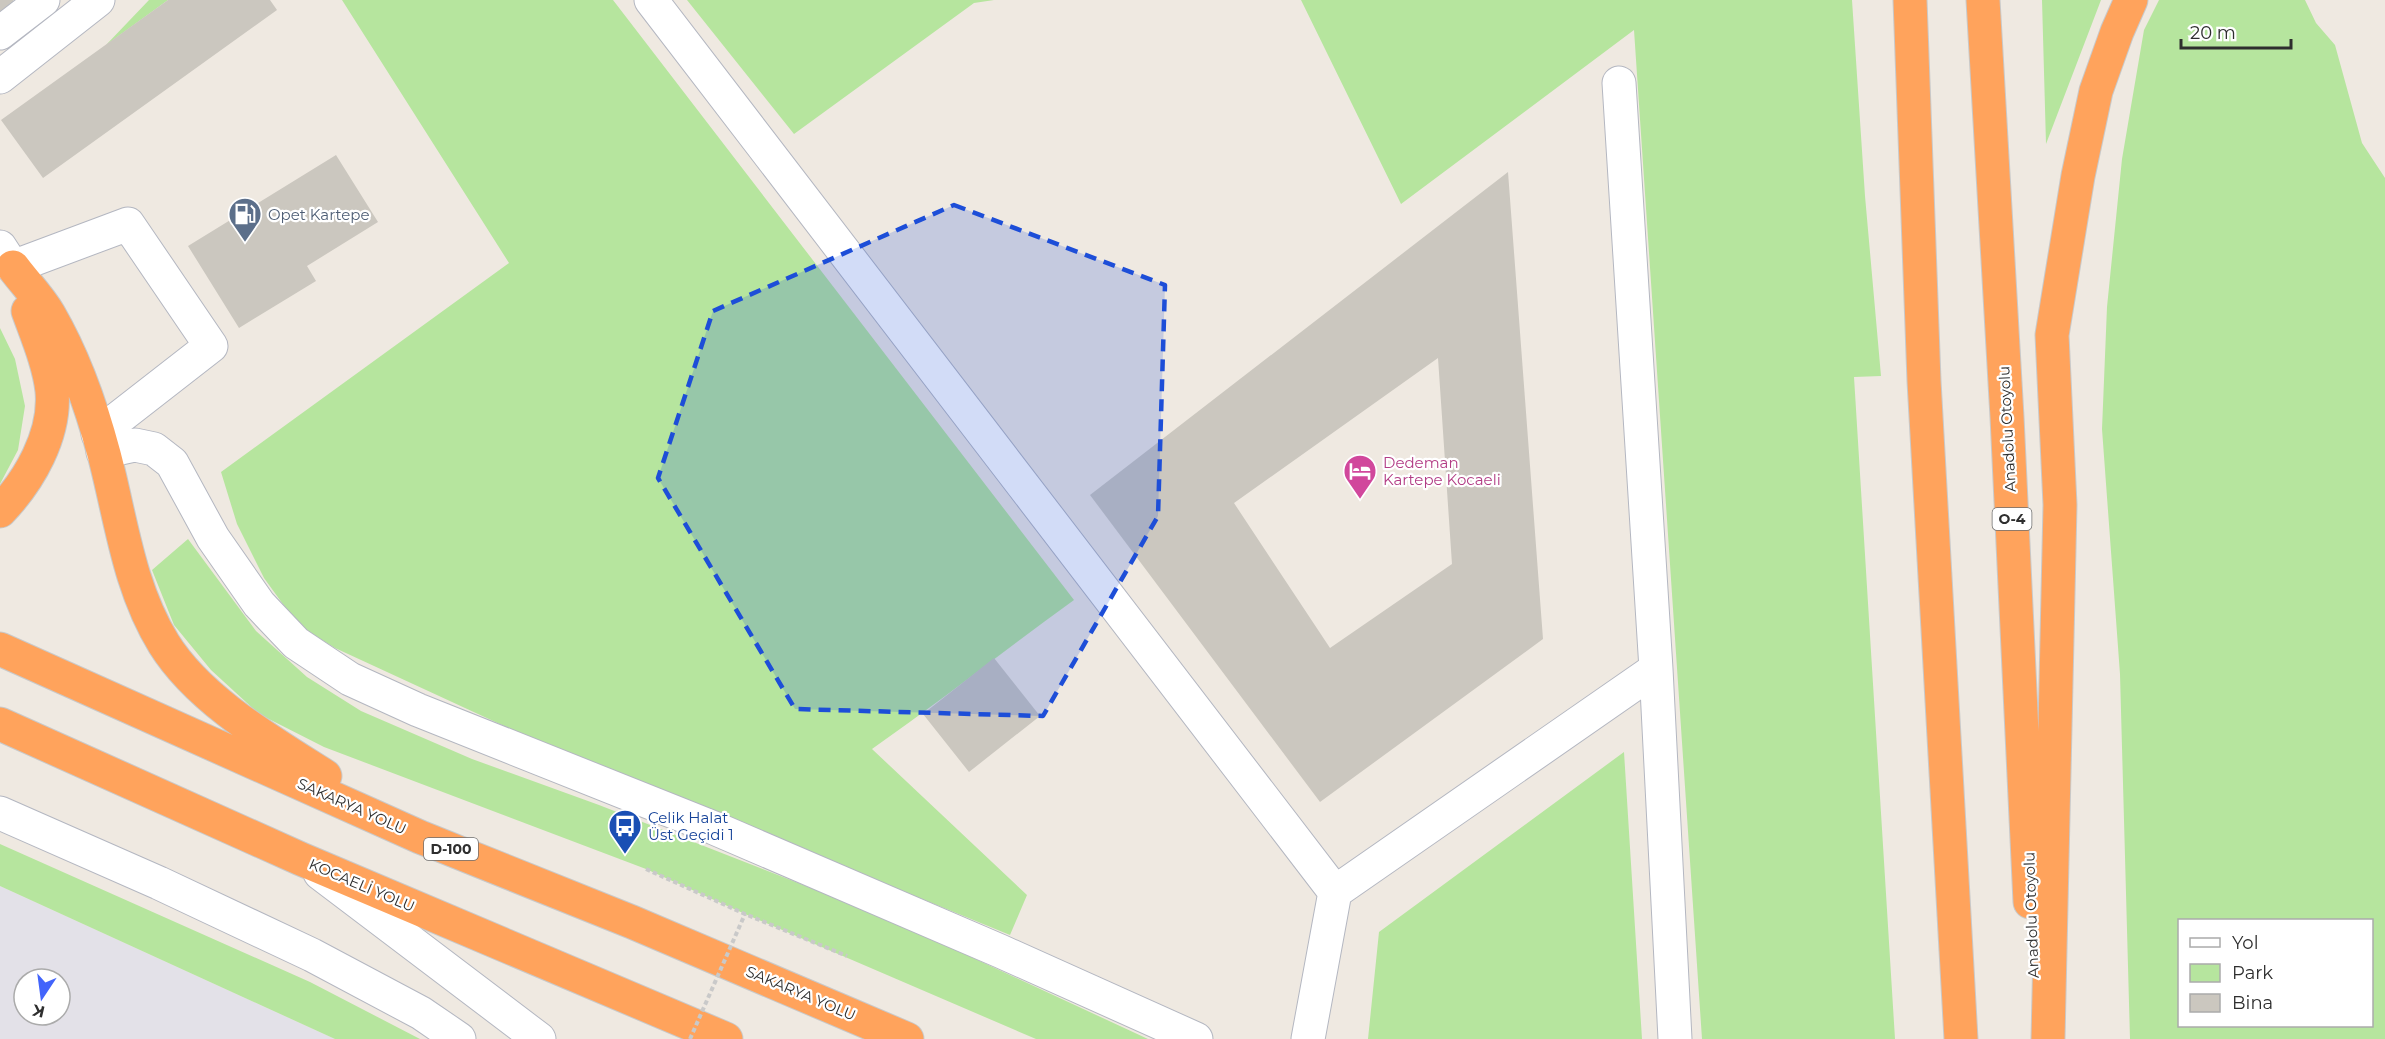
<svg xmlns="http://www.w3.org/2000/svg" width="2385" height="1039" viewBox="0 0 2385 1039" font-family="Montserrat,sans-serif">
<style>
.industrial{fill:#e3e1e8;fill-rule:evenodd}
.green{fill:#b6e59e;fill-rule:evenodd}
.building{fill:#cbc7bf;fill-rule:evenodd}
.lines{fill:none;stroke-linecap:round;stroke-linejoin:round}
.minor-casing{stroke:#b4b7c1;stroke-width:35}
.highway-casing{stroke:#c9c9c9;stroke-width:35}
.path{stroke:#c9c9c9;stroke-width:4;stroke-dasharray:4.5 3;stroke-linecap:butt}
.minor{stroke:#fff;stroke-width:33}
.highway{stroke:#ffa35c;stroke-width:33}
.path-bridge{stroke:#c9c9c9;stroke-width:4;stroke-dasharray:4.5 3;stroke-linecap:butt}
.marked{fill:#1d4ed8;fill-opacity:0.2;stroke:#1d4ed8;stroke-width:4.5;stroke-dasharray:12 8;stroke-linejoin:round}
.labels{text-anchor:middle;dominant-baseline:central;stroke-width:4.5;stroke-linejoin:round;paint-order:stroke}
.shield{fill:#fff;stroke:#6d6d6d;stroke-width:1.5}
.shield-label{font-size:14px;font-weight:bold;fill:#2e2e2e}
.service-label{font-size:15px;fill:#4e5e75;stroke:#fff;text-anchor:start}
.street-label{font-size:15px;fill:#2e2e2e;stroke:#fff}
.hotel-label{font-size:15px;fill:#b23c85;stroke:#fff;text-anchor:start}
.transit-label{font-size:15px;fill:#164399;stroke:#fff;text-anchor:start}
</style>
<rect width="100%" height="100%" fill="#efe9e1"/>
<path class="industrial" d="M0,886L335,1039H0ZM24,979H60V1015H24Z"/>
<path class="green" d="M149,0H168L106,45Z
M342,0H613L1074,600C1006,649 941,701 872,749L1027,895L1010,935L541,743L335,648L298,625L264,578L237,524L221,472L509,263Z
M687,0H994L974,3L794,134Z
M1301,0H1852L1865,196L1881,376L1854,377L1895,1039H1702L1634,30L1401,204Z
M2042,0H2101L2046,144Z
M2159,0H2305L2316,23L2335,45L2362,143L2385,178V1039H2130L2120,674L2102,429L2107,307L2122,159L2144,30ZM2180,920H2372V1026H2180Z
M0,328L15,359L25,406L18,450L0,484Z
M188,539L256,631L307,677L361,711L472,759L599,805L885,917L1148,1039H1036L745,914L646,869L324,747L259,714L211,670L174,625L152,570Z
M1624,752L1642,1039H1368L1379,932Z
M0,844L310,982L420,1039H335L0,886Z"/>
<path class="building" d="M0,0H13L16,4L0,15Z
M168,0H270L277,10L43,178L1,120Z
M336,155L378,222L307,266L316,281L239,328L188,246Z
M1508,172L1543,639L1320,802L1090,495ZM1438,358L1452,564L1330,648L1234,503Z
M994,658L1040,716L969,772L923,714Z"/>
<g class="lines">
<g class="minor-casing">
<path id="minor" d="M651,0L1335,892L1308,1039
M0,33L43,0
M0,77L98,0
M0,247L13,267L128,224L211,346L98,434
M103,452L135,445L154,449L172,463L213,538L259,604L296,643L350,679L418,710L714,828L1000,951L1196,1039
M1656,669L1675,1039
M0,813L159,883L312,955L421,1013L459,1039
M320,873L539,1039
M1335,892L1656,669L1619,83"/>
</g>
<g class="highway-casing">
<path id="highway" d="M1910,0L1924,381L1961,1039
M1983,0L2007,417L2030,902
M13,267C24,282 39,297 49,314C74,357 91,405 104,454C121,518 128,586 164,644C199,700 270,741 325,776
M0,511C29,481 56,435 52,391C49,364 37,336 28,311
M0,649L420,837L632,922L907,1039
M0,724L301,859L726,1039
M2048,1039L2060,505L2052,335L2078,176L2096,91L2117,32L2131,0"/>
</g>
<path class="path" d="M646,869L745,914L847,956"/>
<use href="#minor" class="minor"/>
<use href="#highway" class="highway"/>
<path class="path-bridge" d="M690,1039L745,914"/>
</g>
<path class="marked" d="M954,205L1165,285L1158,516L1043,716L795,709L658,478L713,311Z"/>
<defs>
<g id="fuel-pin" transform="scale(1.725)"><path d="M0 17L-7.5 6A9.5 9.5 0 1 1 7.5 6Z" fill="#5c6f8a" stroke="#fff"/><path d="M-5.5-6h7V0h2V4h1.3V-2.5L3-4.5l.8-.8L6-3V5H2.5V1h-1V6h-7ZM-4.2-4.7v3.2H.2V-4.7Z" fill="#fff"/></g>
<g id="hotel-pin" transform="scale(1.725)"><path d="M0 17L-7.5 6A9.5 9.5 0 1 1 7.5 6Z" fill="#d1479c" stroke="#fff"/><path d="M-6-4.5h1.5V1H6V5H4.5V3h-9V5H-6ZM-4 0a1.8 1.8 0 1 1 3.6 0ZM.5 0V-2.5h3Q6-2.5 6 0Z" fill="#fff"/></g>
<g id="bus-pin" transform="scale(1.725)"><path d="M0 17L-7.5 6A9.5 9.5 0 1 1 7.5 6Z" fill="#1a4fb4" stroke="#fff"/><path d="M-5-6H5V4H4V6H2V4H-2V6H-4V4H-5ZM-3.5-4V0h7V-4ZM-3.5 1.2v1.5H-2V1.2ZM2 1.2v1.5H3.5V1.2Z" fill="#fff"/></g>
</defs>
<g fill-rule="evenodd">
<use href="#fuel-pin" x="245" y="214"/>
<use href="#hotel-pin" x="1360" y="471"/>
<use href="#bus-pin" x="625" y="826"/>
</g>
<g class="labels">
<g class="shield">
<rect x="1992.5" y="508" width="39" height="22" rx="4.5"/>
<rect x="424" y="838" width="54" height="22" rx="4.5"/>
</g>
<g class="shield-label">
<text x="2012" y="519">O-4</text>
<text x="451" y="849">D-100</text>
</g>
<g class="service-label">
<text x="268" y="214">Opet Kartepe</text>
</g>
<g class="street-label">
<text transform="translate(2007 429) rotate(-93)">Anadolu Otoyolu</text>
<text transform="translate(352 806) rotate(24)">SAKARYA YOLU</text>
<text transform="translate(362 885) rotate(23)">KOCAELİ YOLU</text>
<text transform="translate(2031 915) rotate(-92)">Anadolu Otoyolu</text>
<text transform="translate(801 993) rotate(23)">SAKARYA YOLU</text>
</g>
<g class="hotel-label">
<text x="1383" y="462">Dedeman<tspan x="1383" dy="17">Kartepe Kocaeli</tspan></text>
</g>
<g class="transit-label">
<text x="648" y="817">Çelik Halat<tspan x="648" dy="17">Üst Geçidi 1</tspan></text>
</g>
</g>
<rect x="2178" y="919" width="195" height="108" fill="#ffffff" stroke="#ababab" stroke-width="1.5"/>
<rect x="2190" y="938" width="30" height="9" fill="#ffffff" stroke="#ababab" stroke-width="1.5"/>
<text x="2232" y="949" font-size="18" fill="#2e2e2e">Yol</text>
<rect x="2190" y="964" width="30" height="18" fill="#b6e59e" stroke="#ababab" stroke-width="1.5"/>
<text x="2232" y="979" font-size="18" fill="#2e2e2e">Park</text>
<rect x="2190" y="994" width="30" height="18" fill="#cbc7bf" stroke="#ababab" stroke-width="1.5"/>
<text x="2232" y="1009" font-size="18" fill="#2e2e2e">Bina</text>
<g transform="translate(42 997) rotate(193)"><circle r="28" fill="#ffffff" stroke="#ababab" stroke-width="1.5"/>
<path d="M0-4.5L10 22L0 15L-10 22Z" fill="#4264fb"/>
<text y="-9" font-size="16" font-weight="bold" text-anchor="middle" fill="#2e2e2e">K</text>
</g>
<path d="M2181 39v9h110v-9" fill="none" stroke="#2e2e2e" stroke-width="3"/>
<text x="2190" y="39" font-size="18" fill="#2e2e2e" stroke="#ffffff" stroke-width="4.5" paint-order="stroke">20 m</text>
</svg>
